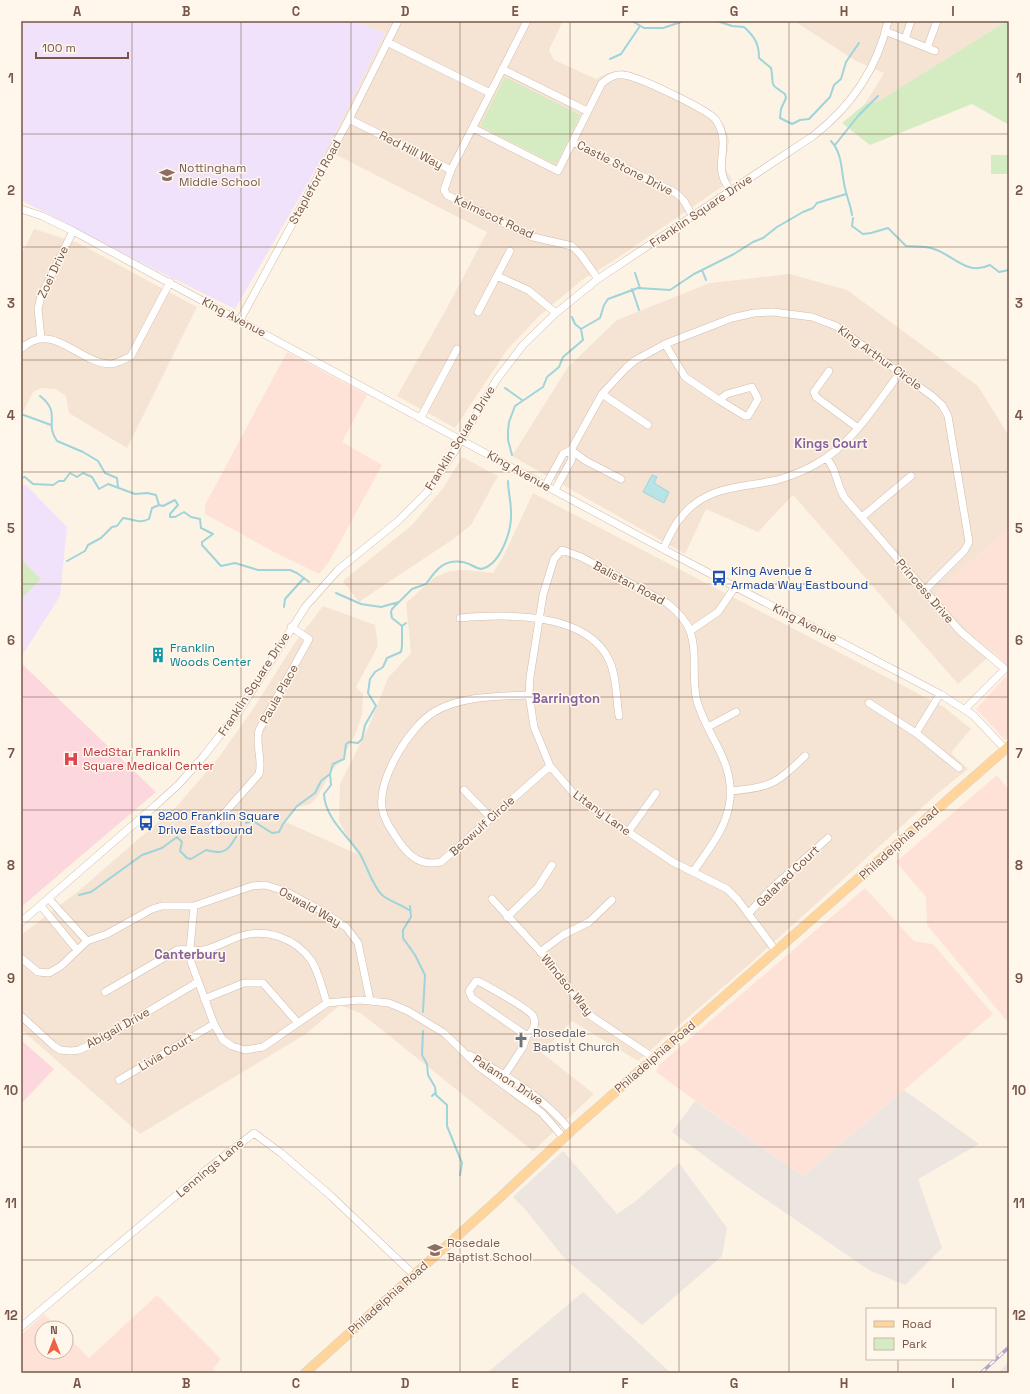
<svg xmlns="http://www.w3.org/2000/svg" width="1030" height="1394" viewBox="0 0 1030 1394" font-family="'Space Grotesk',sans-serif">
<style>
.residential{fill:#f5e4d3}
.commercial{fill:#fee2d8}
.industrial{fill:#ede5df}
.education{fill:#f0e2fa}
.medical{fill:#fcd8de}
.green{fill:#d5ecc3}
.water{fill:#b8e4e8;stroke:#9ed4da}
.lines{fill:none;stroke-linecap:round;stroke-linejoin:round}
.stream{stroke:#9ed4da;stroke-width:2}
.minor-casing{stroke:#d2bcad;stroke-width:8}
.major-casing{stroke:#dcd3d0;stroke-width:10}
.minor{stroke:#fff;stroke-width:7}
.major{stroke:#ffd59b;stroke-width:9}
.rail-casing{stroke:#b5a3c8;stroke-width:3.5}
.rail{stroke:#fff7ec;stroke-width:2;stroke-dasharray:6;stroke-linecap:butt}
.grid{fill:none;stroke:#785749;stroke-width:1;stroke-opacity:0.55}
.labels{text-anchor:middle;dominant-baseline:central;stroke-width:3;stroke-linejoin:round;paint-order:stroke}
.street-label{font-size:12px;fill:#785749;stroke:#fff7ec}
.education-label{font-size:12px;fill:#785e54;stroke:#fff7ec;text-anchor:start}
.transit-label{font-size:12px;fill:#164399;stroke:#fff7ec;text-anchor:start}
.culture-label{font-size:12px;fill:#0d838f;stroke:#fff7ec;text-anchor:start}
.health-label{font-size:12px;fill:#be3a42;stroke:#fff7ec;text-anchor:start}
.worship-label{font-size:12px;fill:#5b616d;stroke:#fff7ec;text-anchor:start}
.neighbourhood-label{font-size:13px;font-weight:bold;fill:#86649c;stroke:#fff7ec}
.neatline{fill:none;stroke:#785749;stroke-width:1.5}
.grid-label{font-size:13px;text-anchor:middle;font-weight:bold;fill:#785749}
</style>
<rect width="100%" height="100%" fill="#fdf3e5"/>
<path class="residential" d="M356,21H557L562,23L549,50L554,60L596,79L608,73L623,70L640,75L716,115L724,125L729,140L725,168L732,180L613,261L582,280L538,317L507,350L455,428L397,396L448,306L487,232L327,150L385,33Z
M794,21H1007L879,102L865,104L884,73L856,61Z
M34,229L78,243L197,307L127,448L69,413L66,396L56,389L41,388L33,392L21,416V255Z
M790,274L847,290L978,386L1009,436V528L936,593L976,637L993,653L958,684L793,495L758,532L706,509L685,554L512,456L568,367L617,320L710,283Z
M462,457L498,476L471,525L452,540L359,602L343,581L412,525L444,487Z
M533,493L944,707L971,729L951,753L968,769L937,794L752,962L638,1061L572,1021L542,1053L594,1094L533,1151L362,1014L340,1005L306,1034L140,1134L21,1029V935L76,893L178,805L219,757L255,706L294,644L323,606L375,625L378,646L356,687L363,694L362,714L356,733L340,762L331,771L318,796L310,804L295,808L286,822L357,854L339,821L340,784L369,726L388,678L411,653L406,603L435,577L450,571L465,570L493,573L504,555Z"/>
<path class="commercial" d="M287,352L367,395L342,442L382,465L329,562L319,574L274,552L205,514V505Z
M1009,528V667L976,637L948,609L936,593Z
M1009,673V736L1005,740L976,709Z
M997,775L1009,790V1019L1006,1020L927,925L926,897L896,862Z
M865,888L914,941L933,944L993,1014L803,1176L690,1097L656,1072L659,1065Z
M157,1295L221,1359L213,1369L217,1373H21V1335L44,1314L58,1328H42V1352H66V1335L89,1358Z"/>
<path class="industrial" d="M904,1090L979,1144L918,1179L942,1248L905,1285L869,1270L733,1177L672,1132L695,1101L803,1176Z
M563,1151L617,1214L636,1201L679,1163L727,1228L722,1256L642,1325L565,1259L525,1209L513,1197Z
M583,1292L671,1373H487Z
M1009,1362V1373H998Z"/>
<path class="education" d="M21,21H356L385,33L327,150L235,309L144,264L21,200Z
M26,485L67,527L60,596L21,657V486Z"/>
<path class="medical" d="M21,663L156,792L21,907Z
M21,1040L54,1069L21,1104Z"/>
<path class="green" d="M1007,21H1009V125L972,104L870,145L842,123L865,104L879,101Z
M505,77L580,115L558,161L555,164L482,127L481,124Z
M991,155H1009V174H991Z
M21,559L41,579L21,599Z"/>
<path class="water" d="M652,475L657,477L654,483L669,492L664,503L643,492Z"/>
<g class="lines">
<path class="stream" d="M632,21L644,28H663L684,21
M717,21L732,26L744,27C755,37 759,44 759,58L771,68C775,87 767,82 785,94L786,98L781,109L780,118L792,124L800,120L809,119
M610,59L621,54L640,26
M809,119L830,97L834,85L841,79L846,62L859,43
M831,141C843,154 841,172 845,188C847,198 851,206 852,215
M835,145L858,116L878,96
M853,218L852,226L863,234L871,233L888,228L906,246C915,247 926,246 934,249C955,256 967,276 990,265L999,272L1009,270
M702,270L706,280
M635,273L640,288
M632,289L639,310
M581,329L600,318L604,305L608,299L638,288L670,290L694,274L734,254L753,242L763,238L777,227L803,212L813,208L817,203L846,194
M505,388L522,400
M40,396C62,413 44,423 57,441L83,452L98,461L105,473L117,478L118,487
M21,414L51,425
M512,455L508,440V431L509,422L515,406L543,387L547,377L559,367L563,357L583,340L581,329L575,324L572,317
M21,478L25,477L33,484L53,485L59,481H64L70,473L77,477L83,473L92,477L99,489L108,484L135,494L147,493L156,495L159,505
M67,561L85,551L88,545L101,538L112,527L117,526L123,518C132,519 140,524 149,519L152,508L159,505L163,506L175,500L178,505L170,514V517H175L184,512L191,517L200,519L201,528L213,534L202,542V545L221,566L235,563L258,570H290L297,573L309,582
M336,593L361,604L381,607L399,602
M284,607L285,599L304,578
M402,626V646L401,652L387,658L383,667L375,672L370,679L368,693L376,706L365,725L362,739L358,743L349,742L346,744L344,759L333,764L330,774L331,785L324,794C325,818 347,835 360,854C367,866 372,885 382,895C391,902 400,904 409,910
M402,626L392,618L391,612L392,609L412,589L426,584C436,570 443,559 463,562C469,563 475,568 481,569C501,565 512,530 511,512C511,501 508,491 508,481
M402,626L406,623
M246,823L253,821L272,833L279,832L283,824L297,806L315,793L321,781L330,774
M79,895L91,892L142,855L162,848L177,837L182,842L180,851L187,858L191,859L206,850C210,851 215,852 219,852C232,851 235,835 242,828
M410,906L411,917L403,930V938L415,955L425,975L423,1012
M423,1031L422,1055L427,1064L428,1075L435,1087L436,1095L447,1105V1126L462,1163L460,1175
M432,1096L435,1093"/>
<g class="minor-casing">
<path id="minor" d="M525,21L526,23L451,170L444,190L447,195L522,232L533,237L572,246L581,255L598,279
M885,31L935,51
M905,39L911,21
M387,42L490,93
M927,48L937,21
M502,69L587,111
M349,119L451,170
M473,128L558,171L602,83C609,78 614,74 624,75C637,76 709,110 716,120C734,149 709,164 731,191
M573,142L676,193L684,201L693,217
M21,209L42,216L73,231L663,549L940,694L973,715L1005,749
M497,276L528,290L556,313
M478,312L510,251
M240,320L349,119L398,21
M41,338L38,309L41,296L73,231
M665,344L685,377L719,400
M21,349C52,319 79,364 111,364C118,363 125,359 131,356L170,282
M829,371L814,392L816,397L858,428
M752,387L758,399L748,416H745L719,400L727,394Z
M602,394L648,425
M421,417L457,349
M826,458C837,468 836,485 845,498L960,631L1005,669L965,709
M621,479L586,461L571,450L602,394L626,368L634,361L665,344L701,330L732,318L754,313L773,312L812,317L836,326L932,396L942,405L948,416L969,542L964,551L925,590
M546,485L563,454L571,450L572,459L555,490
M862,517L911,476
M663,549C669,537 674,524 683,515C708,485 743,488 777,480C791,476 804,471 816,464C853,444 875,405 900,373
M460,618C505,614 588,611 610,662C617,678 616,699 619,716
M690,631L718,612L735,587
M529,695C498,696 461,696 434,712C409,727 378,779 382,808C384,821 393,832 400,843C411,858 422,866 441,862L550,766
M869,703L916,733L959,768
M708,727L736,712
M916,733L940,694
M464,790L491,818
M730,791C770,788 776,784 805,756
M212,827L259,774C263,760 255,744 259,730L309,639L291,627
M628,832L656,793
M693,872C708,850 727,828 730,800C734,760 707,737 697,701C691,678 698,653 690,631C686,620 677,611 667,603L581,557L562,550L554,559L543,595L530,677L529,695L534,727L550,766L575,795L591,807L673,862L727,889L738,900L776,951
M49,899L87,941
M492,899L550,962L582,1007L591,1016L654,1058
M41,906L77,950
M194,906L190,949L191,962L214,1024L223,1040L232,1046L245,1050L263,1047L327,1003L360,1000L389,1003L408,1011L444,1033L479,1067L542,1113L564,1138
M748,914L773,887L828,838
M507,917L538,887L552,865
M21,922L156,805L179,784L203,757L239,711L306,606L338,570L398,521L427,492L454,452L497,379L523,345L556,313L598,279L813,136C852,106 877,69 888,21
M540,952L563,935L589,922L612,900
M21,958L38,972L49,973L61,966L87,941L107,934L152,909L162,906H194L252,886L265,885L285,891L320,910L346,927L358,943L370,1000
M476,981L480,982C489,987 529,1009 533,1016C537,1024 533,1031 527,1036L472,998L469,991Z
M105,992L177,950C186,948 195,952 204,950C217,947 228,940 241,936C266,928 295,938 311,960C319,972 322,989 327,1003
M204,999L244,983H263L298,1023
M21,1016L54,1046L60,1050L71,1051L79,1050L98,1041L198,982
M470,1055C509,1077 542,1096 571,1131
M502,1079L523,1047L527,1036
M119,1080L214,1024
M21,1327L205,1171L254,1133L281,1153L331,1196L414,1275"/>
</g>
<g class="major-casing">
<path id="major" d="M305,1373L494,1203L571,1131L1009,746"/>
</g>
<use href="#minor" class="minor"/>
<use href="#major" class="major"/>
<g class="rail-casing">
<path id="rail" d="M981,1373L1009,1347"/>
</g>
<use href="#rail" class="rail"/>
</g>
<path class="grid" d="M132,21V1373M241,21V1373M351,21V1373M460,21V1373M570,21V1373M679,21V1373M789,21V1373M898,21V1309M21,134H1009M21,247H1009M21,360H1009M21,472H1009M21,584H1009M21,697H1009M21,810H1009M21,922H1009M21,1034H1009M21,1147H1009M21,1260H1009M898,1359V1373"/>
<defs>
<g id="school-bare" transform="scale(1.2)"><path d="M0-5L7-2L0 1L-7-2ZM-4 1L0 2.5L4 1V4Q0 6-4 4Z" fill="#8d6e63" stroke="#fff7ec" stroke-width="2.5" paint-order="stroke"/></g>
<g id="bus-bare" transform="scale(1.2)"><path d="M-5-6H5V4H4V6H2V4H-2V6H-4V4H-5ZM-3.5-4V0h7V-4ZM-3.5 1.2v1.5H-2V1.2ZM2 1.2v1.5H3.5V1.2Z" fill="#1a4fb4" stroke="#fff7ec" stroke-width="2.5" paint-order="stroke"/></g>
<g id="building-bare" transform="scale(1.2)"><path d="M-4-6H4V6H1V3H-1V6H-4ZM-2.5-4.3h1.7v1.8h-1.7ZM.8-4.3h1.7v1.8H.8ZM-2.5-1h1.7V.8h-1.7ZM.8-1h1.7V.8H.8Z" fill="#0f9aa8" stroke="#fff7ec" stroke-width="2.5" paint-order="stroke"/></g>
<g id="hospital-bare" transform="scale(1.2)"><path d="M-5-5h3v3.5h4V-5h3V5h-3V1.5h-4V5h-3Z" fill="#e0444e" stroke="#fff7ec" stroke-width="2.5" paint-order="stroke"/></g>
<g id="church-bare" transform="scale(1.2)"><path d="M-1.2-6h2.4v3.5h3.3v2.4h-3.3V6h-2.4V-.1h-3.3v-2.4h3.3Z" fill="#6b7280" stroke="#fff7ec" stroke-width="2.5" paint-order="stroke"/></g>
</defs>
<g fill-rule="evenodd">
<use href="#school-bare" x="167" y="175"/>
<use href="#bus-bare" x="719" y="578"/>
<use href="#building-bare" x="158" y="655"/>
<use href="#hospital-bare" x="71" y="759"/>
<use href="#bus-bare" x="146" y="823"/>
<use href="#church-bare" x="521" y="1040"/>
<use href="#school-bare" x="435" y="1250"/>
</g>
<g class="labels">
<g class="street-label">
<text transform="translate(411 150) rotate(27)">Red Hill Way</text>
<text transform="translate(625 168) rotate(27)">Castle Stone Drive</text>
<text transform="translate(315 182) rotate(-61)">Stapleford Road</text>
<text transform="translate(701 211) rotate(-34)">Franklin Square Drive</text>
<text transform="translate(494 217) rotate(25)">Kelmscot Road</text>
<text transform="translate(53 272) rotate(-65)">Zoei Drive</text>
<text transform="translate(234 317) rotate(28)">King Avenue</text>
<text transform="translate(880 358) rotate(36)">King Arthur Circle</text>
<text transform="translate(460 438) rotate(-58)">Franklin Square Drive</text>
<text transform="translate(519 471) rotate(29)">King Avenue</text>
<text transform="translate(629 583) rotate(28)">Balistan Road</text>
<text transform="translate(925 591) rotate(49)">Princess Drive</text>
<text transform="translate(805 623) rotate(27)">King Avenue</text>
<text transform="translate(254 684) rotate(-57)">Franklin Square Drive</text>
<text transform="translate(279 694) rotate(-61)">Paula Place</text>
<text transform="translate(602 813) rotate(36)">Litany Lane</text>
<text transform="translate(482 826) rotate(-42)">Beowulf Circle</text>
<text transform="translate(899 843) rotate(-42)">Philadelphia Road</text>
<text transform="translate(788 876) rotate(-44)">Galahad Court</text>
<text transform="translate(310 907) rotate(29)">Oswald Way</text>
<text transform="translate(567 985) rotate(51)">Windsor Way</text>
<text transform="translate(118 1028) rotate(-29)">Abigail Drive</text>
<text transform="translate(166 1052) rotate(-31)">Livia Court</text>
<text transform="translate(655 1057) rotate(-41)">Philadelphia Road</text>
<text transform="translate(508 1080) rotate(33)">Palamon Drive</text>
<text transform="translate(210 1168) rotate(-40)">Lennings Lane</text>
<text transform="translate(388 1298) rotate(-42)">Philadelphia Road</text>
</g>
<g class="education-label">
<text x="179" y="168">Nottingham<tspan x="179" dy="14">Middle School</tspan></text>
<text x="447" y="1243">Rosedale<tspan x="447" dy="14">Baptist School</tspan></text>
</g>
<g class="transit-label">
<text x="731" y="571">King Avenue &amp;<tspan x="731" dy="14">Armada Way Eastbound</tspan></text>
<text x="158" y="816">9200 Franklin Square<tspan x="158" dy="14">Drive Eastbound</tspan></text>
</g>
<g class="culture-label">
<text x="170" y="648">Franklin<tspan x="170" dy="14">Woods Center</tspan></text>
</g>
<g class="health-label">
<text x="83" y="752">MedStar Franklin<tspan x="83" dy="14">Square Medical Center</tspan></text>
</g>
<g class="worship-label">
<text x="533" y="1033">Rosedale<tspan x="533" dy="14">Baptist Church</tspan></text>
</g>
<g class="neighbourhood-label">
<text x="831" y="443">Kings Court</text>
<text x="566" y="698">Barrington</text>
<text x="190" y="954">Canterbury</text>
</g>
</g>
<rect width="1030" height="1394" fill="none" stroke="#fff7ec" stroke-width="44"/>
<rect x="866" y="1308" width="130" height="52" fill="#fff7ec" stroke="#c9b7ab"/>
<rect x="874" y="1321" width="20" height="6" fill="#ffd59b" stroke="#c9b7ab"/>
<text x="902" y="1328" font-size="12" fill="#785749">Road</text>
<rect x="874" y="1338" width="20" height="12" fill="#d5ecc3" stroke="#c9b7ab"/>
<text x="902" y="1348" font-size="12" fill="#785749">Park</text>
<g transform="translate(54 1340)"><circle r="19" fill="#fff7ec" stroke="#c9b7ab"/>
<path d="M0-3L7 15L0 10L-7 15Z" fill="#ed6245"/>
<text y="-6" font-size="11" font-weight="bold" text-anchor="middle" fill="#785749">N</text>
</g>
<path d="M36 52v6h92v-6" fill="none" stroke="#785749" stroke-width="2"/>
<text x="42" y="52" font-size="12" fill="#785749" stroke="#fff7ec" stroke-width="3" paint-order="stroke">100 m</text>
<rect x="22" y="22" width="986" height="1350" class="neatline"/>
<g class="grid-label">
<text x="77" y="16">A</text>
<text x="186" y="16">B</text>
<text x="296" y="16">C</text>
<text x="405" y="16">D</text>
<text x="515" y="16">E</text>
<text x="625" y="16">F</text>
<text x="734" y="16">G</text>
<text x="844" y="16">H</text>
<text x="953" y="16">I</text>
<text x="11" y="83">1</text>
<text x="1019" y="83">1</text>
<text x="11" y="195">2</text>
<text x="1019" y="195">2</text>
<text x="11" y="308">3</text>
<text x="1019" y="308">3</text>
<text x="11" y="420">4</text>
<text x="1019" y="420">4</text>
<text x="11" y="533">5</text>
<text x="1019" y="533">5</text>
<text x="11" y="645">6</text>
<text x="1019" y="645">6</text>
<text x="11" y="758">7</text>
<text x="1019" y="758">7</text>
<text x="11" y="870">8</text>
<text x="1019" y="870">8</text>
<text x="11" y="983">9</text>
<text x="1019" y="983">9</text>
<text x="11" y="1095">10</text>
<text x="1019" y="1095">10</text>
<text x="11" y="1208">11</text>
<text x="1019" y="1208">11</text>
<text x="11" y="1320">12</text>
<text x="1019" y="1320">12</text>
<text x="77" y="1388">A</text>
<text x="186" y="1388">B</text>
<text x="296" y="1388">C</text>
<text x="405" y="1388">D</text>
<text x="515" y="1388">E</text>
<text x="625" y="1388">F</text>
<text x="734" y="1388">G</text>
<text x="844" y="1388">H</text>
<text x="953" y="1388">I</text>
</g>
</svg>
